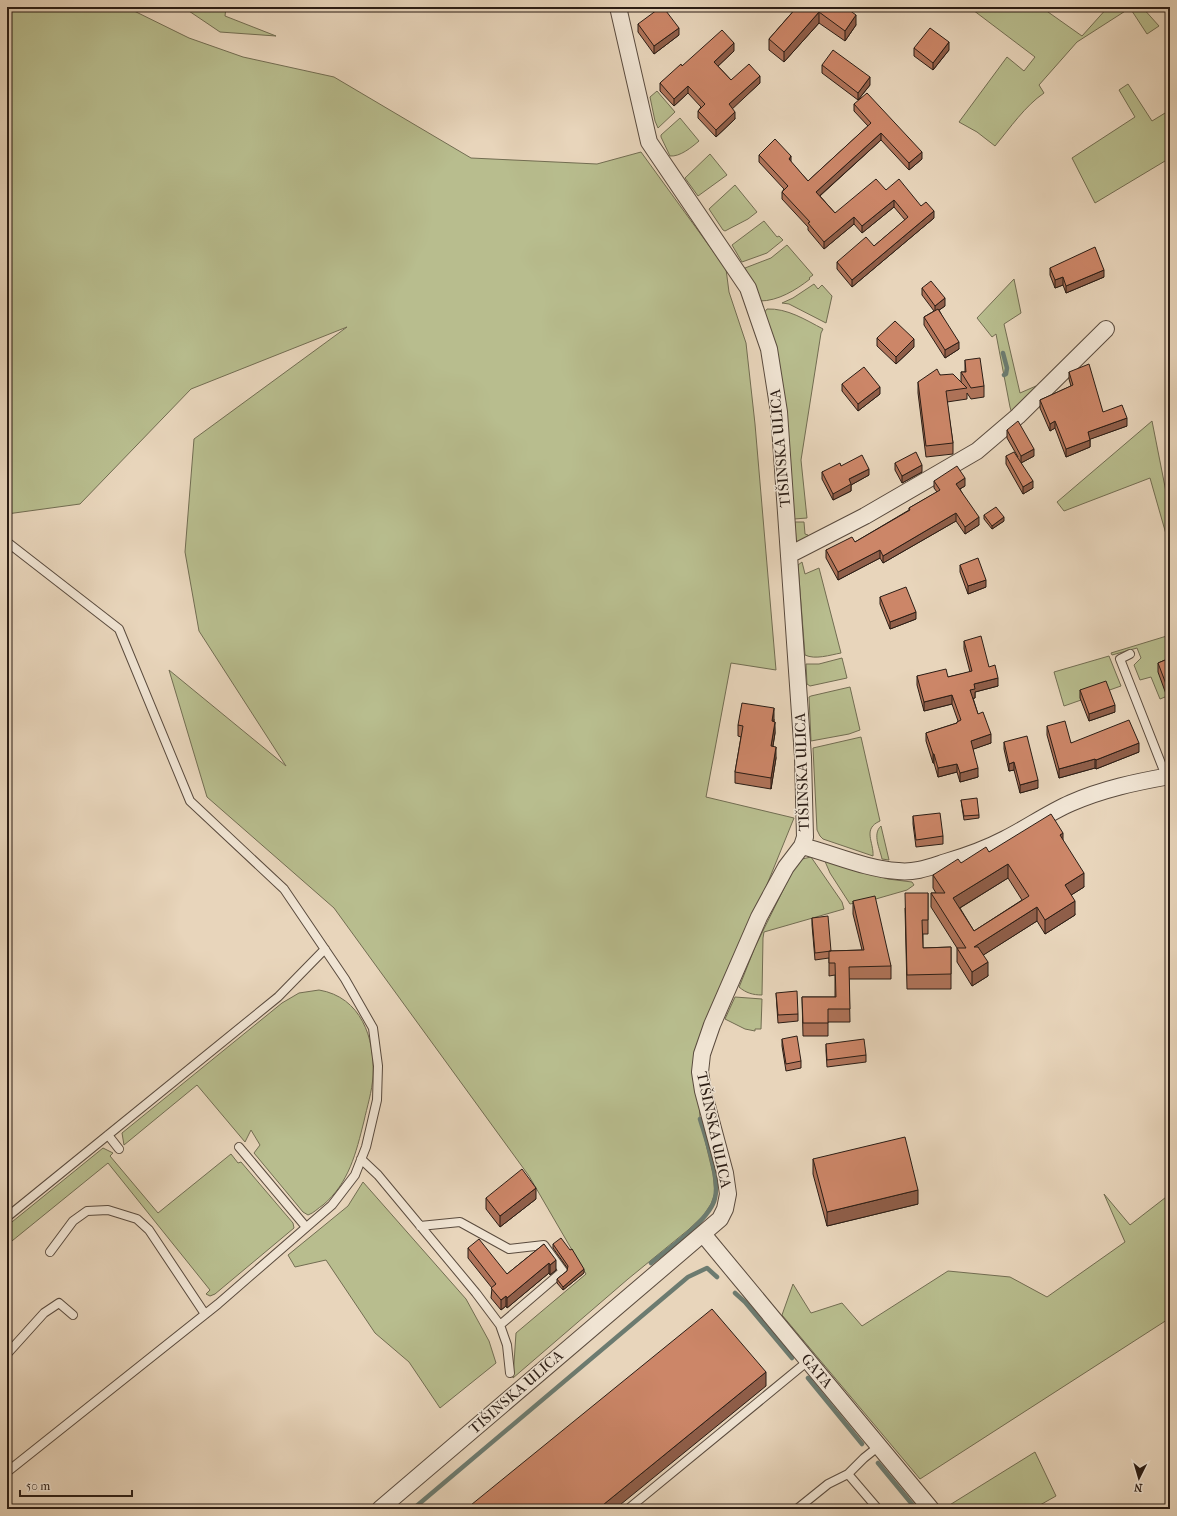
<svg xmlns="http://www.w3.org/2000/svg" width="1177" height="1516" viewBox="0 0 1177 1516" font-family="'IM FELL French Canon',serif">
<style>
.green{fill:#b8bd8e;stroke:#726d52}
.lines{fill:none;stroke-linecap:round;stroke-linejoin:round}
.stream{stroke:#6c7b70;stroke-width:4.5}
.service-casing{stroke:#5a4b3e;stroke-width:10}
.minor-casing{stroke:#5a4b3e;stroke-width:18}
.service{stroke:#f0e4d3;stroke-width:8}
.minor{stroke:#f0e4d3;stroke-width:16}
.wall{fill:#af7359;stroke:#2b1d15;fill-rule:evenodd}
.shaded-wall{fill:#8f5e49;stroke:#2b1d15}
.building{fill:#cc8668;stroke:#2b1d15;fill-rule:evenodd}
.labels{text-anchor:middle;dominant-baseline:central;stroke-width:3;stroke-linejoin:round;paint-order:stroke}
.street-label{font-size:15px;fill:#2b1d15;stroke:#f0e4d3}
</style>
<rect width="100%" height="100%" fill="#e8d5bb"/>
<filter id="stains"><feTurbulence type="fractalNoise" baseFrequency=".005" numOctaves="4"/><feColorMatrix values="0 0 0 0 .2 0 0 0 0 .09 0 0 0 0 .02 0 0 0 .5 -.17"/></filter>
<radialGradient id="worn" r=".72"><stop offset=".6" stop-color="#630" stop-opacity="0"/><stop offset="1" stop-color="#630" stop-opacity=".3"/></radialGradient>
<path class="green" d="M7,7H126L189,38L243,57L334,77L471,158L597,164L641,152L726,269L729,292L746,343L755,424L776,670L731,663L706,797L794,818L697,1057L700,1119L713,1174L715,1193L711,1204L703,1216L688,1230L628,1279L513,1378L516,1333L586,1274L529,1176L334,908L207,797L169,670L286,766L199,631L185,552L194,439L347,327L191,389L80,504L7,514Z
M183,7H226L225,16L276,36L220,32Z
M969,7H1041L1082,36L1108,7H1142L1159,26L1147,34L1130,8L1077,42L1039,85L1044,93C1025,106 1010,128 995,146L977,132L959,122L1007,57L1024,71L1035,57Z
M1128,84L1152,121L1170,110V158L1095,203L1072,158L1135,117L1119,90Z
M657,91L675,112L658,128L655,121L650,97Z
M680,118L699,141C692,147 680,157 670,156L661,137V135Z
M710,154L727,175L698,196L685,178Z
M735,185L757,212L748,219L725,231L723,230L709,209Z
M764,221L777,237L779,236L783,240L767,253L742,262L732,245Z
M787,245L813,275L809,278L810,279C796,290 778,301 760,301L745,268L771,258Z
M1014,279L1021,313L1004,324L1020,393L1036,386L1038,394L1013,417L1010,407L996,334L992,337L977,318Z
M814,284L818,289L822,285L832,296L826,323L789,304L782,303L793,298Z
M767,309C787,308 806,320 823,329L821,333L801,460L807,518L794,519L764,313Z
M1152,421L1170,512V548L1150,478L1064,511L1057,502Z
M795,522H804L805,534L808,535L809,541L796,542Z
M802,562L805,574L819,568L841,653C830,655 815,660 805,655L798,565Z
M1170,635V695L1160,699L1151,677L1140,680L1134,665L1141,658L1137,648L1112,655L1111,653Z
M1109,656L1121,686L1064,706L1054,672Z
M842,658L847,678L810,686L807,684L806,664H819Z
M850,687L860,730L849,734L811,741L809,697L811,696Z
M861,737L880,821C862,829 874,842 873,856L823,839L820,836L817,830L813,748Z
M881,826L889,860L882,859C880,849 872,834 881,826Z
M811,857L842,902L844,909L764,932L763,938L762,995C753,995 746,993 739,987L740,985L755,947L794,868L802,859Z
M824,859L888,879L912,882L914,885L907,890L855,905V903L850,904L830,873Z
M319,990C361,997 375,1038 373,1076C372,1092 367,1107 364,1121C356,1153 349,1183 323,1205C318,1208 314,1213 308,1215L303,1212L254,1153L260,1145L251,1130L245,1142L197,1085L124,1145L122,1133L282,1003L299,993Z
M735,997L762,999L761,1029H755V1031L745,1029L725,1019Z
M103,1148L113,1153L110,1156L158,1213L231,1154L238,1163L241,1162L293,1223L294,1228L215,1294L210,1296L206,1294L210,1290L108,1163L7,1245V1226Z
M363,1182L466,1299L489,1341L496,1363L440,1408L409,1362L375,1333L326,1260L295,1267L288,1255L348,1206Z
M1104,1194L1130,1225L1170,1194V1318L920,1479L782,1315L793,1284L811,1313L842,1303L862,1326L948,1271L1010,1277L1047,1297L1125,1242Z
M1035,1452L1056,1496L1033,1509H950L948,1506Z"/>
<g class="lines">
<path class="stream" d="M1003,353L1007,368L1006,374L1004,375
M651,1263C668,1249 711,1219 715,1198C720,1178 706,1139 700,1119
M735,1293L745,1302L792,1358
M808,1378L862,1444
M878,1463L916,1509
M413,1509L688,1277L707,1268L717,1277"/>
<g class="service-casing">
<path id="service" d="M7,542L119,629L190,801L284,889L345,979L373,1028L378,1066L377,1100L366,1147L355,1175L332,1205L218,1304L7,1472
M1130,654L1120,659L1166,776
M108,1135L119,1149
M239,1147L306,1227
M361,1159L378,1175L476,1293L500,1325L507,1345L510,1373
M7,1217L278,997L325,949
M420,1226L460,1222L509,1249L544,1245L563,1271L500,1325
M50,1252L73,1221L87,1211L108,1210L137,1219L149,1230L205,1314
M7,1354L44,1313L59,1303L73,1315
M848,1474L878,1509
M628,1509L808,1361
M797,1509L828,1484L848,1474L864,1458L879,1446"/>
</g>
<g class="minor-casing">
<path id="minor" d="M789,555L865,516L977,451L1018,416L1106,329
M802,846C833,854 866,869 898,871C915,873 930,867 946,862C966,856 986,849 1005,839C1027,828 1048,813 1071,803C1103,789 1136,782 1170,776
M703,1234L931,1509
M380,1509L720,1219L725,1209L728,1194L725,1173L703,1091L700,1072L702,1054L712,1025L759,917L786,867L802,846L805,837L803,757L779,412L769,349L748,288L649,142L618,7"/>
</g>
<use href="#service" class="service"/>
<use href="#minor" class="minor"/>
</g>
<path class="wall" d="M797,7H845L856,25L845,41L819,23L784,62L769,50V39Z
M638,24L679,35L654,54L638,32Z
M914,48L949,50L933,70L914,56Z
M734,51L718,66L731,80L760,83L732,108L735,119L716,137L698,118V111L701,107L688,93L674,106L660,91V83L682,66Z
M822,65L870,85L858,100L822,73Z
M854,104L922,159L909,170L881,140L820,196L835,213L886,190L921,206L934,218L852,287L837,269V262L874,246L905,220L894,207L862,233L854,224L824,249L808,230V227L782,199V192L784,189L759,162V155L791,162L808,181L868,126L854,111Z
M1050,268L1104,277L1066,293L1063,285L1055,288L1050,275Z
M922,288L945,306L939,310L959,349L945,358L924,325V317L934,311L922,295Z
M877,338L914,347L896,364L877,346Z
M965,360L984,386V397L971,399L967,393V399L947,402L953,443V454L926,457L918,393V382L940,375L961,382V372H965Z
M1069,372L1103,412L1127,426L1090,439V447L1066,457L1055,428L1050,431L1040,408V400L1071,386L1069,379Z
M842,384L880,394L858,411L842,391Z
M1007,430L1034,456L1021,463L1033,488L1023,494L1006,464V456L1018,457L1007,438Z
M895,463L922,472L902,483L895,470Z
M841,466L869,475L851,485V491L833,500L822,479V472Z
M934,481L965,486L960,489L979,525L965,534L956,521L883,563L880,558L838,580L826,558V550L855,542L909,510V508L937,492L934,488Z
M984,515L1004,521L992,529L984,519Z
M960,565L986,587L968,594L960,572Z
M880,597L916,619L890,629L880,604Z
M964,641L989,667L998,686L975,692V698H973L978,714L991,743L973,749L978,777L960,782L957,772L938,777L934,763H933L926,741V733L957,723V722L958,721L952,704L924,711L917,685V676L948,677L970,672L964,649Z
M1170,658V696L1169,693L1166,694L1158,672V663Z
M1080,690L1115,712L1089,721L1080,698Z
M774,719L775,733L773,746L776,758L771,789L735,783V772L741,737L738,736V725Z
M1047,726L1071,743L1139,752L1096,769L1095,768L1059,778L1047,735Z
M1004,742L1038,788L1020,793L1014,770L1009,771L1004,749Z
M961,800L979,815V818L964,820Z
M913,816L943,836V844L916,847L913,824Z
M1063,841L1084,887L1071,895L1075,915L1045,934L1037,921L983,955L988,976L972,986L957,962V948L931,907V893H936L933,888V875L989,852ZM1008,878L1022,900L974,931L960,908Z
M928,893V934H923V948L951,947V989H907L905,908Z
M853,901L891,966V979H849L850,1022H828V1036H803L802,997H835V975L829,976V958L815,960L812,925V918L831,951L862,950L853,914Z
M776,993L798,1014V1021L778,1023Z
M782,1039L801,1061V1068L786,1071L782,1046Z
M826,1044L866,1055V1062L827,1067L826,1051Z
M813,1159L918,1204L827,1226L813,1174Z
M486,1198L536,1199L500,1227L486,1209Z
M544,1244L556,1270L550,1275L549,1273L507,1308L506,1306L501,1310L491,1298L492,1288L468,1258V1248L507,1274Z
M553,1244L584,1273L563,1290L557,1283V1279L567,1271L568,1269L553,1248Z"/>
<path class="shaded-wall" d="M819,12V23L784,62V52Z
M856,15V25L845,41V31Z
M679,28V35L654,54V46Z
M949,42V50L933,70V63Z
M734,43V51L714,70V62Z
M760,76V83L729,112V104Z
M870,77V85L858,100V93Z
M688,86V93L674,106V99Z
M735,112V119L716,137V130Z
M881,133V140L816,199V192Z
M922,152V159L909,170V163Z
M791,156V163L789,159Z
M894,200V207L862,233V226Z
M934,211V218L852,287V280Z
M854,217V224L824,249V242Z
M1104,270V277L1066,293V286Z
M1063,277V285L1055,288V280Z
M945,298V306L935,313V306Z
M914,339V347L896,364V357Z
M959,342V349L945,358V350Z
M880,387V394L858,411V404Z
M1127,418V426L1088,440V432Z
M1055,421V428L1050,431V424Z
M1090,440V447L1066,457V449Z
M1034,449V456L1021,463V456Z
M922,465V472L902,483V476Z
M869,469V475L851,485V491L833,500V494L849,479Z
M965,478V486L956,491V484Z
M1033,481V488L1023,494V487Z
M956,513V521L883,563V556Z
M979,517V525L965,534V527Z
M1004,517V521L992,529V526Z
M880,550V558L838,580V572Z
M986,580V587L968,594V586Z
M916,612V619L890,629V622Z
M998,678V686L975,692V698L970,699V690L974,684Z
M1169,683V693L1166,694V684Z
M952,695V704L924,711V702Z
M1115,705V712L1089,721V714Z
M774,708V719L772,732V721Z
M775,722V733L771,757V746Z
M991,734V743L971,750V741Z
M1139,743V752L1096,769V760Z
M776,747V758L771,789V778Z
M933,754H934V763H933Z
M1095,759V768L1059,778V769Z
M1014,762V770L1009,771V764Z
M957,764V772L938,777V768Z
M978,768V777L960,782V773Z
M1038,780V788L1020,793V785Z
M1063,833V847L1060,835Z
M1008,864V878L953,912V898Z
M1084,873V887L1065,899V885Z
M1075,901V915L1045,934V920Z
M1037,907V921L974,961V947Z
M988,962V976L972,986V972Z
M536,1188V1199L500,1227V1216Z
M918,1190V1204L827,1226V1212Z
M556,1260V1270L550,1275V1265Z
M549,1263V1273L507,1308V1298Z
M584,1269V1273L563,1290V1287Z
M506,1296V1306L501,1310V1300Z
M766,1372V1386L615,1509H598Z"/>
<path class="building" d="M661,7H663L679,28L654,46L638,24Z
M797,7H845L856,15L845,31L819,12L784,52L769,39Z
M930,28L949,42L933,63L914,48Z
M722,30L734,43L714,62L731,80L749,64L760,76L729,104L735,112L716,130L698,111L705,104L688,86L674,99L660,83L681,64L682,66Z
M833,50L870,77L858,93L822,65Z
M867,93L922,152L909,163L881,133L816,192L835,213L876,179L886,190L899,179L921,206L926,202L934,211L852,280L837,262L866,237L874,246L908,217L894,200L862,226L854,217L824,242L808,223L810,222L782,192L788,186L759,155L775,139L791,156L789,159L808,181L871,123L854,104Z
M1095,247L1104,270L1066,286L1063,277L1055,280L1050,268Z
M931,281L945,298L935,306L922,288Z
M938,309L959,342L945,350L924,317Z
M895,321L914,339L896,357L877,338Z
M980,358L984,386L971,388L961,372H966L965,360Z
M1089,364L1103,412L1122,405L1127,418L1088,432L1090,440L1066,449L1055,421L1050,424L1040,400L1073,385L1069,372Z
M864,367L880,387L858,404L842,384Z
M937,369L940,375L953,374L967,388L946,391L953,443L926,446L918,382Z
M1018,421L1034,449L1021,456L1007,430Z
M916,452L922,465L902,476L895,463Z
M1014,452L1033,481L1023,487L1006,456Z
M862,455L869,469L849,479L851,484L833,494L822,472L840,463L841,466Z
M957,466L965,478L956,484L979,517L965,527L956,513L883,556L880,550L838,572L826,550L852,537L855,542L910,510L909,508L940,490L934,481Z
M996,507L1004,517L992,526L984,515Z
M978,558L986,580L968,586L960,565Z
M906,587L916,612L890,622L880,597Z
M981,636L989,667L995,665L998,678L974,684L975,689L970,690L978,714L983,712L991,734L971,741L978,768L960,773L957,764L938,768L934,754H933L926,733L957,723V722L961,720L952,695L924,702L917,676L946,669L948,677L972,671L964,641Z
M1170,658V686L1169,683L1166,684L1158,663Z
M1106,681L1115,705L1089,714L1080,690Z
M742,703L774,708L772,721L775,722L771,746L776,747L771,778L735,772L743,726L738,725Z
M1129,720L1139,743L1096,760L1095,759L1059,769L1047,726L1065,721L1071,743Z
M1027,736L1038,780L1020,785L1014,762L1009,764L1004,742Z
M977,798L979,815L964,816L961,800Z
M940,813L943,836L916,840L913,816Z
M1051,814L1063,833L1060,835L1084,873L1065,885L1075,901L1045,920L1037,907L974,947H978L988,962L972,972L957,948H966L931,893H945L933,875L958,859L961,863L986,847L989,852ZM1008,864L1029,896L974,931L953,898Z
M905,893H928V920H922L923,948L951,947V974L907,975Z
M875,896L891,966L849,967L850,1009H828V1023H803L802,997H836L835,963H829V951L864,950L853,901Z
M828,916L831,951L815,953L812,918Z
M797,991L798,1014L778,1015L776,993Z
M797,1036L801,1061L786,1064L782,1039Z
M864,1039L866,1055L827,1060L826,1044Z
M905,1137L918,1190L827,1212L813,1159Z
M522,1169L536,1188L500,1216L486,1198Z
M561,1238L570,1250L572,1249L584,1269L563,1287L557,1279L567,1271L568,1266L553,1244Z
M479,1239L507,1274L544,1244L556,1260L550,1265L549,1263L507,1298L506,1296L501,1300L491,1288L496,1284L468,1248Z
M712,1309L766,1372L598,1509H466Z"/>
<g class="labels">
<g class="street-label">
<text transform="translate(780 448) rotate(-95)">TIŠINSKA ULICA</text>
<text transform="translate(802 772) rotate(-92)">TIŠINSKA ULICA</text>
<text transform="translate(714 1130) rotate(78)">TIŠINSKA ULICA</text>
<text transform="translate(817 1371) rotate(50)">GATA</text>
<text transform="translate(516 1392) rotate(-41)">TIŠINSKA ULICA</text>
</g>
</g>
<rect width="1177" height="1516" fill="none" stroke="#e8d5bb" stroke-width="24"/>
<rect x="8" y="8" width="1161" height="1500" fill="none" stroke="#2b1d15" stroke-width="2"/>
<rect x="12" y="12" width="1153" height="1492" fill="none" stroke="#2b1d15"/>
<g transform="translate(1139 1478) rotate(185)" stroke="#f0e4d3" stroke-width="3" paint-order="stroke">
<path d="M0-3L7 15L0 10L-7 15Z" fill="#2b1d15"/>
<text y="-6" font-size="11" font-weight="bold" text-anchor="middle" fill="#2b1d15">N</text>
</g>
<path d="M20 1490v6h112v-6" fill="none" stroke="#2b1d15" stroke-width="2"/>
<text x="26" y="1490" font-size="12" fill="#2b1d15" stroke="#f0e4d3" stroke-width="3" paint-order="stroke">50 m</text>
<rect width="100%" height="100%" filter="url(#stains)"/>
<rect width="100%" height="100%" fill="url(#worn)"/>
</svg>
